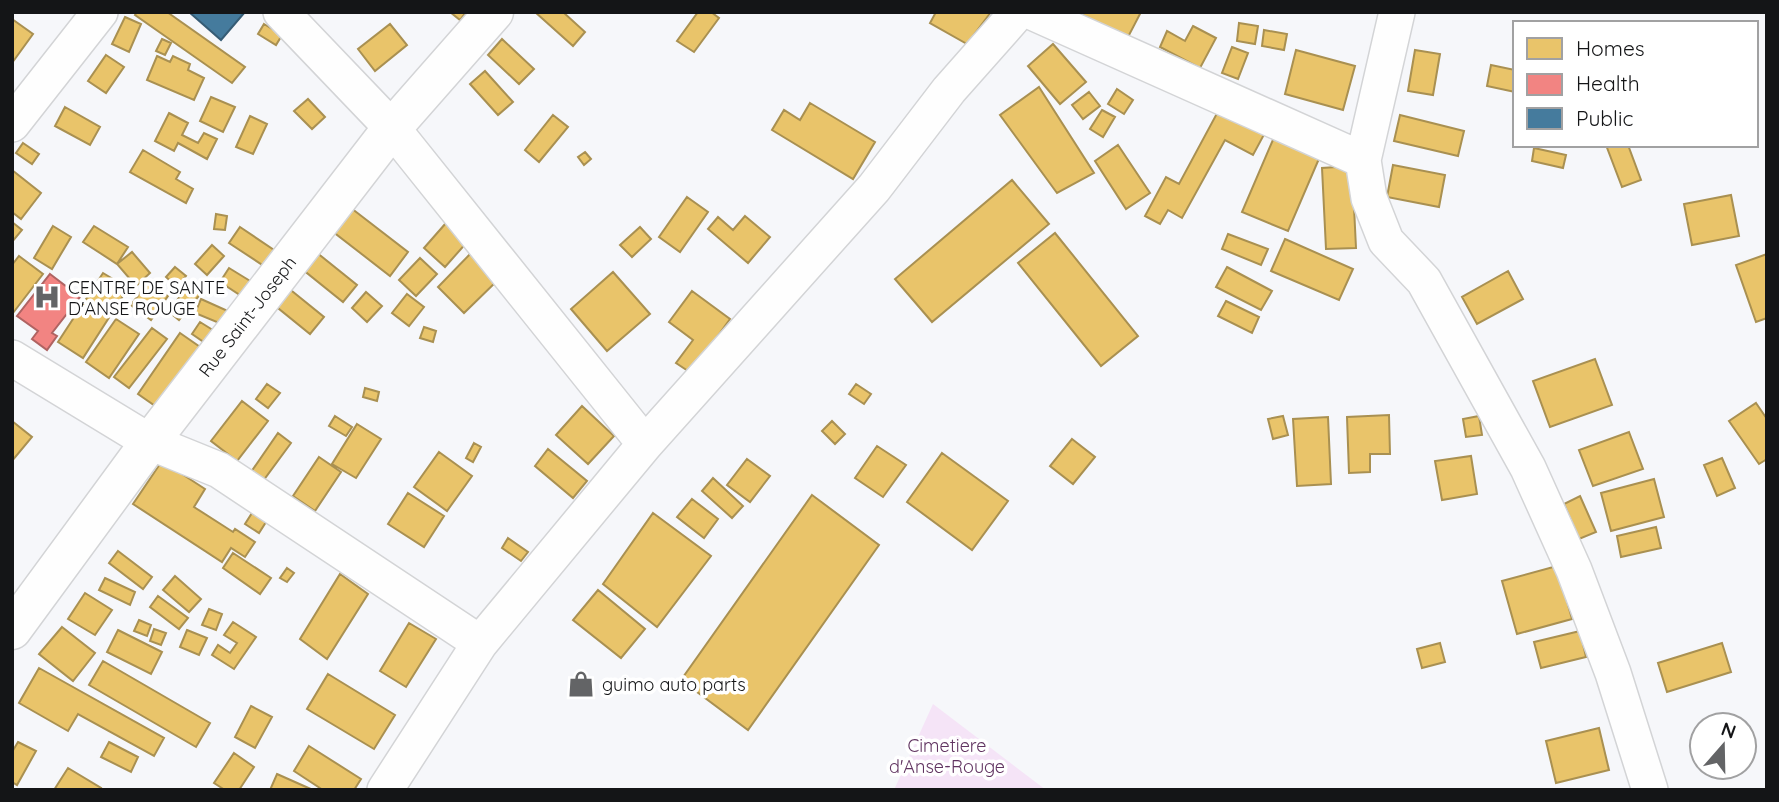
<svg xmlns="http://www.w3.org/2000/svg" width="1779" height="802" viewBox="0 0 1779 802" font-family="Quicksand,sans-serif">
<style>
.green{fill:#f5e4f7}
.homes{fill:#e9c46a;stroke:#a99051;stroke-width:2}
.health{fill:#f28482;stroke:#af6362;stroke-width:2}
.public{fill:#457b9d;stroke:#365c75;stroke-width:2}
.lines{fill:none;stroke-linecap:round;stroke-linejoin:round}
.minor-casing{stroke:#d3d4d6;stroke-width:38}
.tertiary-casing{stroke:#d3d4d6;stroke-width:41}
.minor{stroke:#fefefe;stroke-width:35}
.tertiary{stroke:#fefefe;stroke-width:38}
.labels{text-anchor:middle;dominant-baseline:central;stroke-width:7;stroke-linejoin:round;paint-order:stroke}
.poi-label{font-size:18px;fill:#141517;stroke:#fff;text-anchor:start}
.street-label{font-size:18px;fill:#141517;stroke:#fff}
.park-label{font-size:18px;fill:#613461;stroke:#fff}
</style>
<rect width="100%" height="100%" fill="#f6f7fa"/>
<path class="green" d="M933,704L1046,790H894Z"/>
<path class="homes" d="M137,12H167L245,67L232,83L135,15Z
M450,12H466L460,20Z
M535,12H563L585,32L573,46Z
M698,12H711L719,18L694,52L677,41Z
M936,12H991L967,44L930,23Z
M1077,12H1141L1127,39Z
M125,17L141,24L129,52L112,44Z
M12,19L33,34L12,63Z
M1239,23L1258,26L1255,44L1237,41Z
M264,24L282,35L276,45L258,34Z
M390,24L407,45L375,71L358,49Z
M1193,26L1216,38L1200,68L1160,47L1167,31L1185,41Z
M1264,30L1287,34L1284,50L1262,46Z
M162,39L171,43L165,55L156,51Z
M502,39L534,69L519,84L488,55Z
M1053,44L1086,82L1060,104L1028,66Z
M1232,47L1248,53L1238,79L1222,73Z
M1296,50L1355,66L1343,110L1285,94Z
M1415,50L1440,54L1433,95L1408,91Z
M106,55L124,67L106,93L88,81Z
M157,56L170,62L173,56L190,64L188,70L204,78L194,100L147,80Z
M1491,65L1515,70V92L1487,86Z
M485,71L513,102L498,115L470,84Z
M1039,87L1094,173L1057,193L1000,115Z
M1117,89L1133,100L1124,114L1108,104Z
M1089,92L1100,106L1083,119L1072,105Z
M211,97L235,107L223,132L200,121Z
M308,99L325,117L312,129L294,111Z
M810,103L875,142L853,179L772,130L784,110L800,120Z
M1222,104L1267,129L1253,155L1225,140L1182,218L1168,210L1160,224L1145,216L1166,177L1179,184Z
M65,107L100,127L90,145L55,126Z
M1102,110L1115,117L1103,137L1090,129Z
M169,113L188,123L182,135L198,143L204,133L217,139L207,159L178,143L174,151L155,141Z
M553,115L568,127L539,162L525,150Z
M1400,115L1464,131L1458,156L1394,141Z
M250,116L267,124L253,154L236,147Z
M1275,135L1321,154L1288,231L1242,212Z
M23,143L39,154L32,164L16,153Z
M1118,145L1150,193L1126,209L1095,161Z
M1606,145H1628L1641,180L1622,187Z
M1534,148L1566,155L1563,168L1532,161Z
M143,150L180,172L176,179L193,189L186,203L130,172Z
M585,152L591,159L584,165L578,157Z
M1393,165L1445,175L1439,207L1387,197Z
M1352,166L1356,248L1326,249L1322,168Z
M12,170L41,193L21,219L12,212Z
M1012,180L1049,224L932,322L895,279Z
M1731,195L1739,236L1692,245L1684,204Z
M687,197L708,212L680,252L659,237Z
M351,208L408,252L390,276L332,231Z
M216,214L227,216L225,230L214,229Z
M745,216L770,237L748,263L708,229L718,217L733,230Z
M12,222L22,230L12,242Z
M446,223L468,241L445,267L424,248Z
M53,226L71,237L52,269L34,258Z
M94,226L128,247L117,264L83,242Z
M240,227L280,254L270,270L229,243Z
M640,227L651,239L632,257L620,245Z
M1055,233L1138,336L1101,366L1018,263Z
M1228,234L1268,249L1261,265L1222,249Z
M1285,239L1353,269L1339,300L1271,271Z
M212,245L224,256L207,275L195,264Z
M473,251L500,278L464,313L438,287Z
M132,252L150,273L136,286L117,264Z
M316,252L357,285L343,302L302,269Z
M1767,254V318L1756,322L1736,265Z
M19,256L43,274L13,313L12,265Z
M420,258L437,274L416,296L399,280Z
M175,267L186,276L177,287L166,277Z
M1227,267L1272,291L1261,310L1216,287Z
M229,268L255,284L246,299L220,282Z
M1508,271L1523,299L1477,324L1462,297Z
M613,272L650,314L607,351L571,309Z
M103,273L128,288L83,358L58,342Z
M148,282L168,296L151,320L131,305Z
M192,282L203,291L179,320L168,311Z
M287,287L324,317L310,334L273,304Z
M692,291L730,319L691,373L676,363L693,340L669,322Z
M366,292L382,306L367,322L352,308Z
M407,294L424,307L409,326L392,313Z
M201,299L230,312L224,325L195,313Z
M1226,301L1259,317L1252,333L1218,316Z
M116,319L139,334L109,378L86,362Z
M200,322L216,332L208,345L192,334Z
M424,327L436,331L433,342L420,338Z
M152,328L167,339L129,388L114,377Z
M180,333L203,349L161,410L138,394Z
M1595,359L1612,405L1550,427L1533,381Z
M267,384L280,393L268,408L256,399Z
M856,384L871,394L864,404L849,394Z
M365,388L379,392L377,401L363,397Z
M242,401L268,421L237,461L211,441Z
M1756,403L1767,419V459L1759,464L1729,421Z
M582,406L614,436L588,464L556,435Z
M1389,415L1390,454H1370V472L1349,473L1347,417Z
M335,416L352,427L346,436L329,426Z
M1283,416L1288,435L1273,439L1268,419Z
M1479,416L1482,435L1466,437L1463,419Z
M1328,417L1331,484L1297,486L1293,419Z
M12,421L32,437L12,461Z
M832,421L845,434L835,444L822,431Z
M357,424L381,439L356,478L332,464Z
M1629,432L1643,469L1593,486L1579,450Z
M278,433L291,443L263,481L251,472Z
M1072,439L1095,457L1073,484L1050,466Z
M474,443L481,447L473,462L466,458Z
M877,446L906,465L883,497L855,478Z
M548,449L587,481L573,498L535,466Z
M439,452L472,476L447,511L414,487Z
M942,453L1008,501L972,550L907,502Z
M1471,456L1477,494L1442,500L1435,461Z
M319,457L341,472L315,511L293,496Z
M1722,458L1735,488L1717,496L1704,465Z
M747,459L770,476L750,502L727,485Z
M162,461L205,489L194,507L233,532L235,529L255,542L245,557L231,548L222,562L133,504Z
M713,478L743,506L732,518L702,491Z
M1654,479L1664,517L1611,531L1601,493Z
M408,493L444,516L424,547L388,524Z
M812,495L879,545L748,730L681,680Z
M1580,496L1596,532L1579,539L1564,504Z
M692,499L718,519L704,538L677,517Z
M252,513L266,522L259,533L245,524Z
M653,513L711,556L657,627L603,584Z
M1656,527L1661,548L1621,557L1617,536Z
M508,538L528,552L521,561L502,548Z
M118,551L152,577L143,589L109,563Z
M233,553L271,578L260,594L223,568Z
M1557,566L1572,619L1517,634L1502,581Z
M287,568L294,573L287,582L280,578Z
M340,574L368,594L327,659L300,639Z
M175,576L201,599L189,612L163,590Z
M105,578L135,592L130,605L99,590Z
M598,590L645,629L621,658L573,620Z
M85,593L112,610L95,635L68,619Z
M158,596L188,618L179,629L150,607Z
M209,609L222,614L216,630L202,625Z
M139,620L151,625L147,636L134,631Z
M233,622L256,637L234,669L212,655L218,645L230,653L237,643L224,635Z
M409,623L436,639L406,687L380,671Z
M62,627L95,653L73,681L39,654Z
M154,629L166,633L161,645L150,641Z
M118,630L162,652L151,674L107,652Z
M187,630L207,638L199,655L180,647Z
M1580,631L1586,657L1541,668L1534,642Z
M1440,643L1445,662L1422,668L1417,649Z
M1722,643L1731,672L1667,692L1658,663Z
M103,661L210,723L196,747L89,685Z
M39,668L164,738L154,756L78,714L68,731L19,703Z
M328,674L395,715L374,749L307,709Z
M251,706L272,717L255,748L235,737Z
M1599,728L1609,770L1556,783L1546,741Z
M18,742L36,751L17,785L12,782V752Z
M109,742L138,757L131,772L101,757Z
M309,746L361,779L354,790H323L294,771Z
M234,753L254,767L239,790H225L214,783Z
M68,768L101,788L100,790H54Z
M277,774L313,790H270Z"/>
<path class="health" d="M50,274L80,297L52,333L57,336L47,350L32,339L38,331L17,316Z"/>
<path class="public" d="M189,12H245L221,40Z"/>
<g class="lines">
<g class="minor-casing">
<path id="minor" d="M281,12L392,128L645,444
M1032,12L1363,160
M1397,12L1363,160L1369,198L1386,241L1424,281L1528,468L1574,570L1613,673L1650,790
M12,124L100,12
M12,358L150,442L219,470L480,643
M385,790L480,643L645,444L874,188L949,90L1018,12"/>
</g>
<g class="tertiary-casing">
<g id="tertiary">
<path id="s1" d="M12,630L150,442L392,128L494,12"/>
</g>
</g>
<use href="#minor" class="minor"/>
<use href="#tertiary" class="tertiary"/>
</g>
<defs>
<g id="hospital-bare" transform="scale(2.1)"><path d="M-5-5h3v3.5h4V-5h3V5h-3V1.5h-4V5h-3Z" fill="#636466" stroke="#fff" stroke-width="2.5" paint-order="stroke"/></g>
<g id="shop-bare" transform="scale(2.1)"><path d="M-5-2.5h2.3a2.7 3.5 0 0 1 5.4 0H5L5.5 6h-11ZM-1.5-2.5h3a1.5 2.3 0 0 0-3 0Z" fill="#636466" stroke="#fff" stroke-width="2.5" paint-order="stroke"/></g>
</defs>
<g fill-rule="evenodd">
<use href="#hospital-bare" x="47" y="297"/>
<use href="#shop-bare" x="581" y="684"/>
</g>
<g class="labels">
<g class="poi-label">
<text x="68" y="287">CENTRE DE SANTE<tspan x="68" dy="21">D'ANSE ROUGE</tspan></text>
<text x="602" y="684">guimo auto parts</text>
</g>
<g class="street-label">
<text stroke="none"><textPath href="#s1" startOffset="392">Rue Saint-Joseph</textPath></text>
</g>
<g class="park-label">
<text x="947" y="745">Cimetiere<tspan x="947" dy="21">d'Anse-Rouge</tspan></text>
</g>
</g>
<rect width="1779" height="802" fill="none" stroke="#141517" stroke-width="28"/>
<rect x="1513" y="21" width="245" height="126" fill="#ffffff" stroke="#a1a1a2" stroke-width="2"/>
<rect x="1527" y="38" width="35" height="21" fill="#e9c46a" stroke="#a1a1a2" stroke-width="2"/>
<text x="1576" y="56" font-size="21" fill="#141517">Homes</text>
<rect x="1527" y="74" width="35" height="21" fill="#f28482" stroke="#a1a1a2" stroke-width="2"/>
<text x="1576" y="91" font-size="21" fill="#141517">Health</text>
<rect x="1527" y="108" width="35" height="21" fill="#457b9d" stroke="#a1a1a2" stroke-width="2"/>
<text x="1576" y="126" font-size="21" fill="#141517">Public</text>
<g transform="translate(1723 746) rotate(20)"><circle r="33" fill="#ffffff" stroke="#a1a1a2" stroke-width="2"/>
<path d="M0-5L12 26L0 18L-12 26Z" fill="#636466"/>
<text y="-10" font-size="19" font-weight="bold" text-anchor="middle" fill="#141517">N</text>
</g>
</svg>
